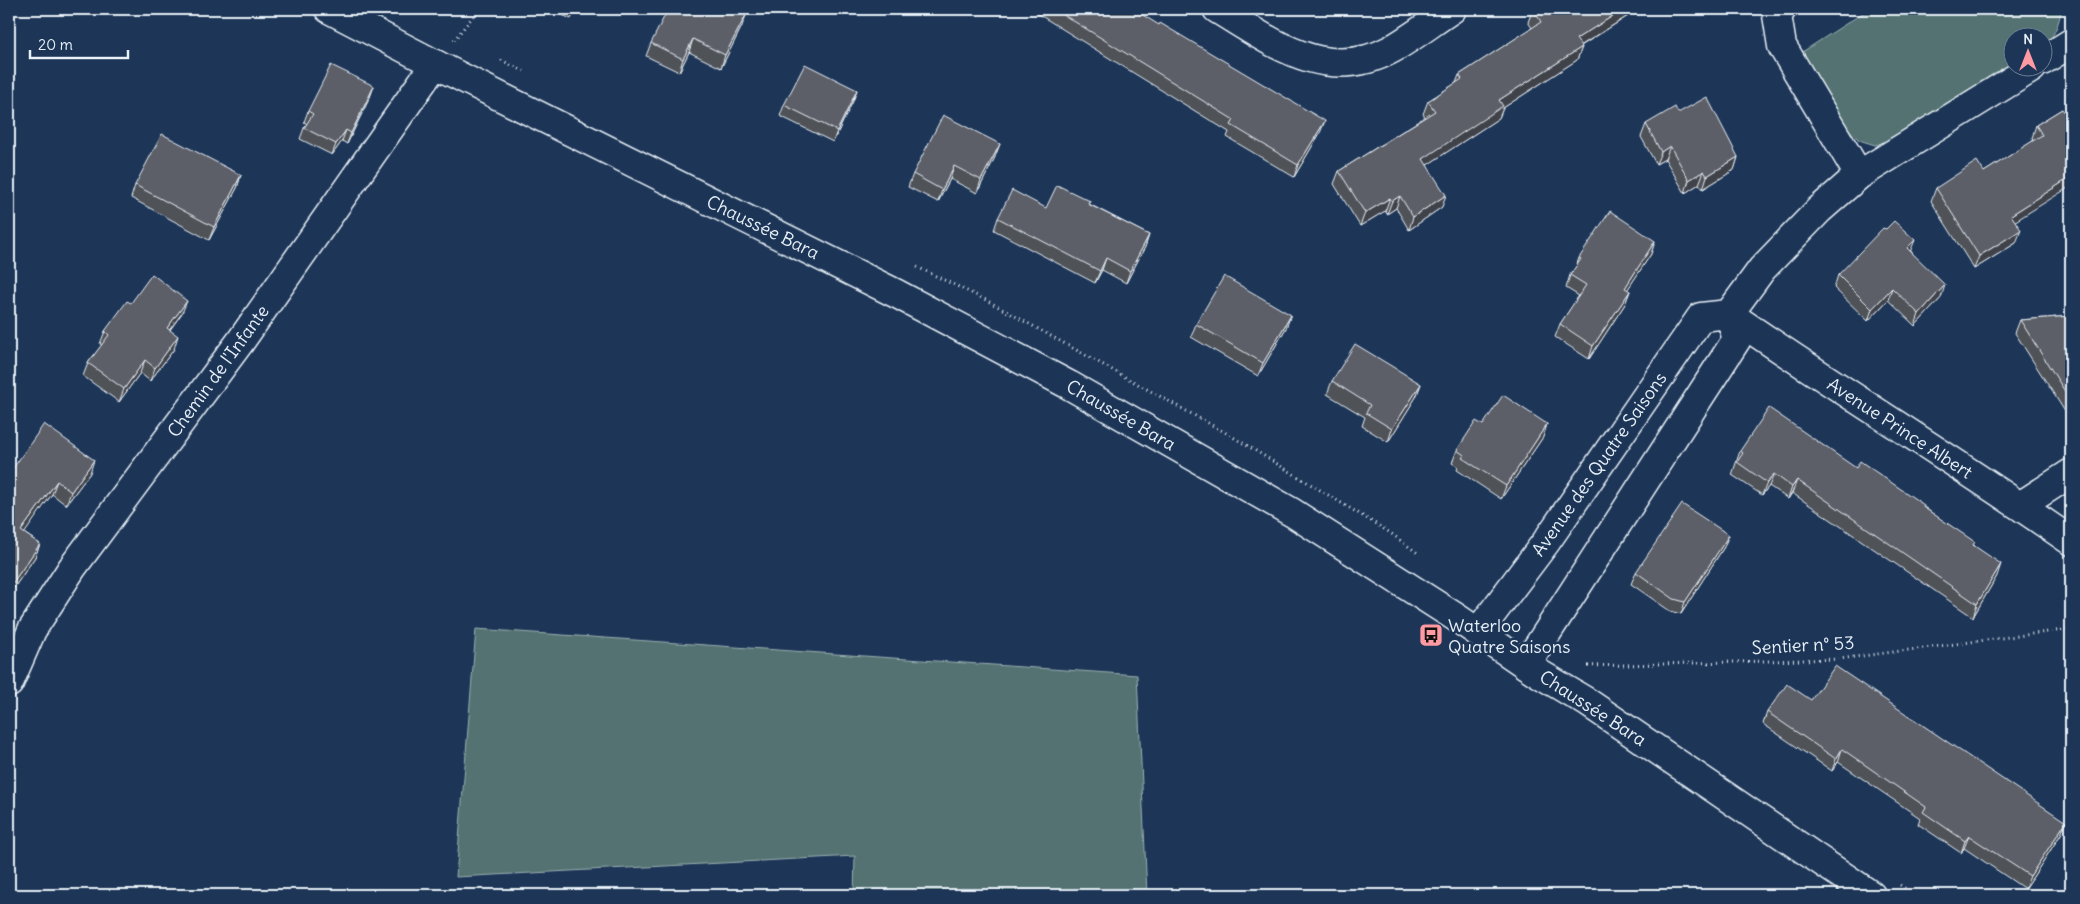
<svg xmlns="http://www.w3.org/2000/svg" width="2080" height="904" viewBox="0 0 2080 904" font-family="Delius,sans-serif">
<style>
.green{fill:#537271;stroke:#9eb2b4}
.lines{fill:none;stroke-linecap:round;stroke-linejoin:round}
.minor-casing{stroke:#e8f1f8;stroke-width:31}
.secondary-casing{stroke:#e8f1f8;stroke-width:31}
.path{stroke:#e8f1f8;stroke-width:3;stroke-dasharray:1 4;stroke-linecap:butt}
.minor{stroke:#1d3557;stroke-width:28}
.secondary{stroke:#1d3557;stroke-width:28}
.wall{fill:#505259;stroke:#e8f1f8}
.shaded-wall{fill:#414249;stroke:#e8f1f8}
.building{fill:#5d5f68;stroke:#e8f1f8}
.labels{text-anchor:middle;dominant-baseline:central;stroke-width:5;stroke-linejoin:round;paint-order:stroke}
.street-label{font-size:18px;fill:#e8f1f8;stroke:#1d3557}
.poi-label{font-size:18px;fill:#e8f1f8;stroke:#1d3557;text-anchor:start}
</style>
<rect width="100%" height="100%" fill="#1d3557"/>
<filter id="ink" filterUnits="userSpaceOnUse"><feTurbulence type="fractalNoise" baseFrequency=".02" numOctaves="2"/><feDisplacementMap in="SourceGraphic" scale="10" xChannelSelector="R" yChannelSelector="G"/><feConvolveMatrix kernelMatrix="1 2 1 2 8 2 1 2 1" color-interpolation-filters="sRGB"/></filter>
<g filter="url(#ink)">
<path class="green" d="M1869,9H2062C2058,24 2055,37 2043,47L2042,38H2012V68L1901,137L1875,145L1859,140L1838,118L1796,56Z
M476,629L1137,675L1147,895H854L855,856L456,877Z"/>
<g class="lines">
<g class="minor-casing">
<path id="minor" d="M1217,9C1272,42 1326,85 1392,49C1413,37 1432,22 1452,9
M1782,9L1777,15L1782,46L1859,175
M2042,61L2071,43
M1729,314C1842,392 1959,463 2071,541
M2020,506L2071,473
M1478,632L1546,542L1701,317L1729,314L1762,269L1819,210L1859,175L2032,68
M1526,665L1737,339L1729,314
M9,683L32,630L72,568L240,342L435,64"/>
</g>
<g class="secondary-casing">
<path id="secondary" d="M329,9L435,64L897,294L1069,385L1293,513L1457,618L1535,671L1587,702L1871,895"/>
</g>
<path class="path" d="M454,40L479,9
M501,60L524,71
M917,267L986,300L1228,434L1389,532L1419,554
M1588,666L1839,659L2071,629
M1900,885L1916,895"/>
<use href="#minor" class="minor"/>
<use href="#secondary" class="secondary"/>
</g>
<path class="wall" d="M549,9H576L571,19Z
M1030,9H1133L1320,133L1294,177L1227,137L1229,132Z
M1533,9H1639L1581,46L1582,47L1577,60L1503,108L1499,118L1427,165L1442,207L1409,230L1396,208L1387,214L1385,211L1360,226L1334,184L1339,171L1425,117L1423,114L1428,101L1456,83L1459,75L1532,28L1528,22Z
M742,26L721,68L689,52L679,72L646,56L651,43Z
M374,86L370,97L347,144L342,141L332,155L300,139L304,128L307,124L304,122L308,111Z
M857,90L853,101L833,142L780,116L784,105Z
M2062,109L2015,222L2016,243L1974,269L1931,201L1936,188L1984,172L2033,141L2032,138L2036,125Z
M1678,113L1738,157L1734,170L1703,189L1699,184L1685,193L1665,159L1656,164L1641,137L1646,124Z
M995,157L977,193L950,179L938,202L908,187L913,174Z
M241,175L237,188L209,240L131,198L135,185Z
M1090,201L1089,204L1149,235L1145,247L1126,283L1102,270L1095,283L994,230L998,218Z
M1655,241L1651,254L1627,290L1630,291L1625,304L1589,359L1555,337L1560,324L1579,296L1566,288L1570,275L1576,267L1579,258Z
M1911,251L1941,298L1915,326L1888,300L1868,321L1834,288L1838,275Z
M131,303L182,313L170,330L174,349L150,381L140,373L119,402L83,376L88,363L102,345L100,344L105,331Z
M2071,316V421L2015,333L2020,320Z
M1196,324L1286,328L1258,376L1191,337Z
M1332,381L1421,384L1416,397L1388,442L1362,426L1365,417L1327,394Z
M1547,424L1543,437L1501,499L1457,470L1458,467L1452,463L1457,450L1483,425Z
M1740,451L1856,468L1924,507L1974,545L1997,576L1973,617L1792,493L1788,499L1769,486L1762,495L1732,475Z
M90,473L66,505L52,494L24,533L40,544L35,557L9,595V474Z
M1724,547L1681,614L1670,611L1631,584L1636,572Z
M1811,700L2066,822L2061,834L2025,889L1964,848L1961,853L1918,824L1920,818L1838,762L1832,771L1763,724L1767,712Z"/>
<path class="shaded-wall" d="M1624,9H1639L1572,51L1576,39Z
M747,13L742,26L721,68L725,55Z
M693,39L689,52L679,72L683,59Z
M1582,47L1577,60L1503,108L1499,118L1418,171L1423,159L1499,100Z
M374,86L370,97L347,144L351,133Z
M857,90L853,101L833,142L837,131Z
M1325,121L1320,133L1294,177L1298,165Z
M346,130L342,141L332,155L336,144Z
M1000,144L995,157L977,193L981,180Z
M1670,146L1665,159L1656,164L1661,152Z
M1738,157L1734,170L1703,189L1707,176Z
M954,166L950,179L938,202L942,190Z
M1704,171L1699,184L1685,193L1689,180Z
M241,175L237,188L209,240L214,227Z
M2071,177V186L2006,227L2011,215Z
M1446,195L1442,207L1409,230L1413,217Z
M1400,196L1396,208L1387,214L1392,201Z
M1390,198L1385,211L1360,226L1365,213Z
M2021,230L2016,243L1974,269L1979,256Z
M1149,235L1145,247L1126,283L1130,271Z
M1915,240L1910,252L1907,248Z
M1655,241L1651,254L1620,301L1625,288Z
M1106,258L1102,270L1095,283L1100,271Z
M1945,285L1941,298L1915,326L1919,314Z
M1892,288L1888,300L1868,321L1872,309Z
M1630,291L1625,304L1589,359L1593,346Z
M187,301L182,313L162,340L167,328Z
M1291,315L1286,328L1258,376L1263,363Z
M178,336L174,349L150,381L155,368Z
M145,360L140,373L119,402L124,389Z
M1421,384L1416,397L1388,442L1392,429Z
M1547,424L1543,437L1501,499L1506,486Z
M94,460L90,473L66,505L71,492Z
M1774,474L1769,486L1762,495L1767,483Z
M1797,480L1792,493L1788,499L1792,487Z
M57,481L52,494L17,544L21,531Z
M1729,535L1724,547L1681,614L1685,602Z
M40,544L35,557L9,595V588Z
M2001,564L1997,576L1973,617L1977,604Z
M1842,749L1838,762L1832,771L1836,759Z
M2066,822L2061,834L2025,889L2030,876Z
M1969,836L1964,848L1961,853L1965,841Z"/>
<path class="building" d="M668,9H738L747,13L725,55L693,39L683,59L651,43Z
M1054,9H1133L1159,25L1160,23L1325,121L1298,165L1231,125L1234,120Z
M1533,9H1624L1576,39L1582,47L1499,100L1503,106L1423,159L1446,195L1413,217L1400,196L1392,201L1390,198L1365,213L1339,171L1435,111L1428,101L1462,79L1459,75L1541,22Z
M805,64L857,90L837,131L784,105Z
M331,65L374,86L351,133L346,130L336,144L304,128L313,114L308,111Z
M1707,97L1738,157L1707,176L1704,171L1689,180L1670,146L1661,152L1646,124L1675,107L1678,113Z
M2062,109L2065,113L2071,109V177L2011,215L2021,230L1979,256L1936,188L1977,161L1984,172L2042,135L2036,125Z
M943,115L1000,144L981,180L954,166L942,190L913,174Z
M162,134L241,175L214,227L135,185Z
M1057,185L1090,201L1088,204L1149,235L1130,271L1106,258L1100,271L998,218L1012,190L1046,208Z
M1610,211L1655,241L1625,288L1630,291L1593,346L1560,324L1586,285L1570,275L1581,259L1579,258Z
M1894,221L1915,240L1907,248L1945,285L1919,314L1892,288L1872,309L1838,275L1883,228L1886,229Z
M152,274L187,301L167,328L178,336L155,368L145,360L124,389L88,363L109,335L105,331L127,301L131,303Z
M1224,276L1291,315L1263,363L1196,324Z
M2071,316V401L2020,320Z
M1355,344L1421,384L1392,429L1366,413L1370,405L1332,381Z
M1503,395L1547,424L1506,486L1462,458L1464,455L1457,450L1476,421L1483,425Z
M1769,408L1856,468L1860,461L1924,505L1923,507L1975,542L1973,545L2001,564L1977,604L1797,480L1792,487L1774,474L1767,483L1737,462L1743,453L1740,451Z
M44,424L94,460L71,492L57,481L21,531L40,544L9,588V474Z
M1682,504L1729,535L1685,602L1674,599L1636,572Z
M1835,666L2066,822L2030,876L1969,836L1965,841L1923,812L1926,807L1842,749L1836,759L1767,712L1787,684L1811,700Z"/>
</g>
<defs>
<g id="bus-square" transform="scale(1.25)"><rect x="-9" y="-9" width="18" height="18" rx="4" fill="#ff9aa2" stroke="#1d3557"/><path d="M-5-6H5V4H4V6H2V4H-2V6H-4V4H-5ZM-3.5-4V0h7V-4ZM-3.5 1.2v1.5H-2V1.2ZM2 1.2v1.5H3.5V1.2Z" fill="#111"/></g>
</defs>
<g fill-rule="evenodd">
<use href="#bus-square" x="1431" y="635"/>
</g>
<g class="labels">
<g class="street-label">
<text transform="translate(763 227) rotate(26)">Chaussée Bara</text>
<text transform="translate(218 371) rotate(-54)">Chemin de l'Infante</text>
<text transform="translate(1121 415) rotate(30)">Chaussée Bara</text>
<text transform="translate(1900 428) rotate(33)">Avenue Prince Albert</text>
<text transform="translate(1599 464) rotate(-55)">Avenue des Quatre Saisons</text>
<text transform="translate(1803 645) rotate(-3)">Sentier n° 53</text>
<text transform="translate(1593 708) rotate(33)">Chaussée Bara</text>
</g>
<g class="poi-label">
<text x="1448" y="625">Waterloo<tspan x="1448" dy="21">Quatre Saisons</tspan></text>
</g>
</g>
<rect width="2080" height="904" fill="none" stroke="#1d3557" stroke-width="30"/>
<rect x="15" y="15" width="2050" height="874" fill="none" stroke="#e8f1f8" stroke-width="2" filter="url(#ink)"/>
<g transform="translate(2028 52)"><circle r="24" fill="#1d3557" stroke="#6e8097"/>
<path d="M0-4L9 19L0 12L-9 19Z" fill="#ff9aa2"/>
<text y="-8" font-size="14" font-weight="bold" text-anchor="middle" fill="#e8f1f8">N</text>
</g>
<path d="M30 50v8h98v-8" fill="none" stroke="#e8f1f8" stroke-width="2.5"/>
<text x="38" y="50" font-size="15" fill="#e8f1f8" stroke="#1d3557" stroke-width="4" paint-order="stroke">20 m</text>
</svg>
